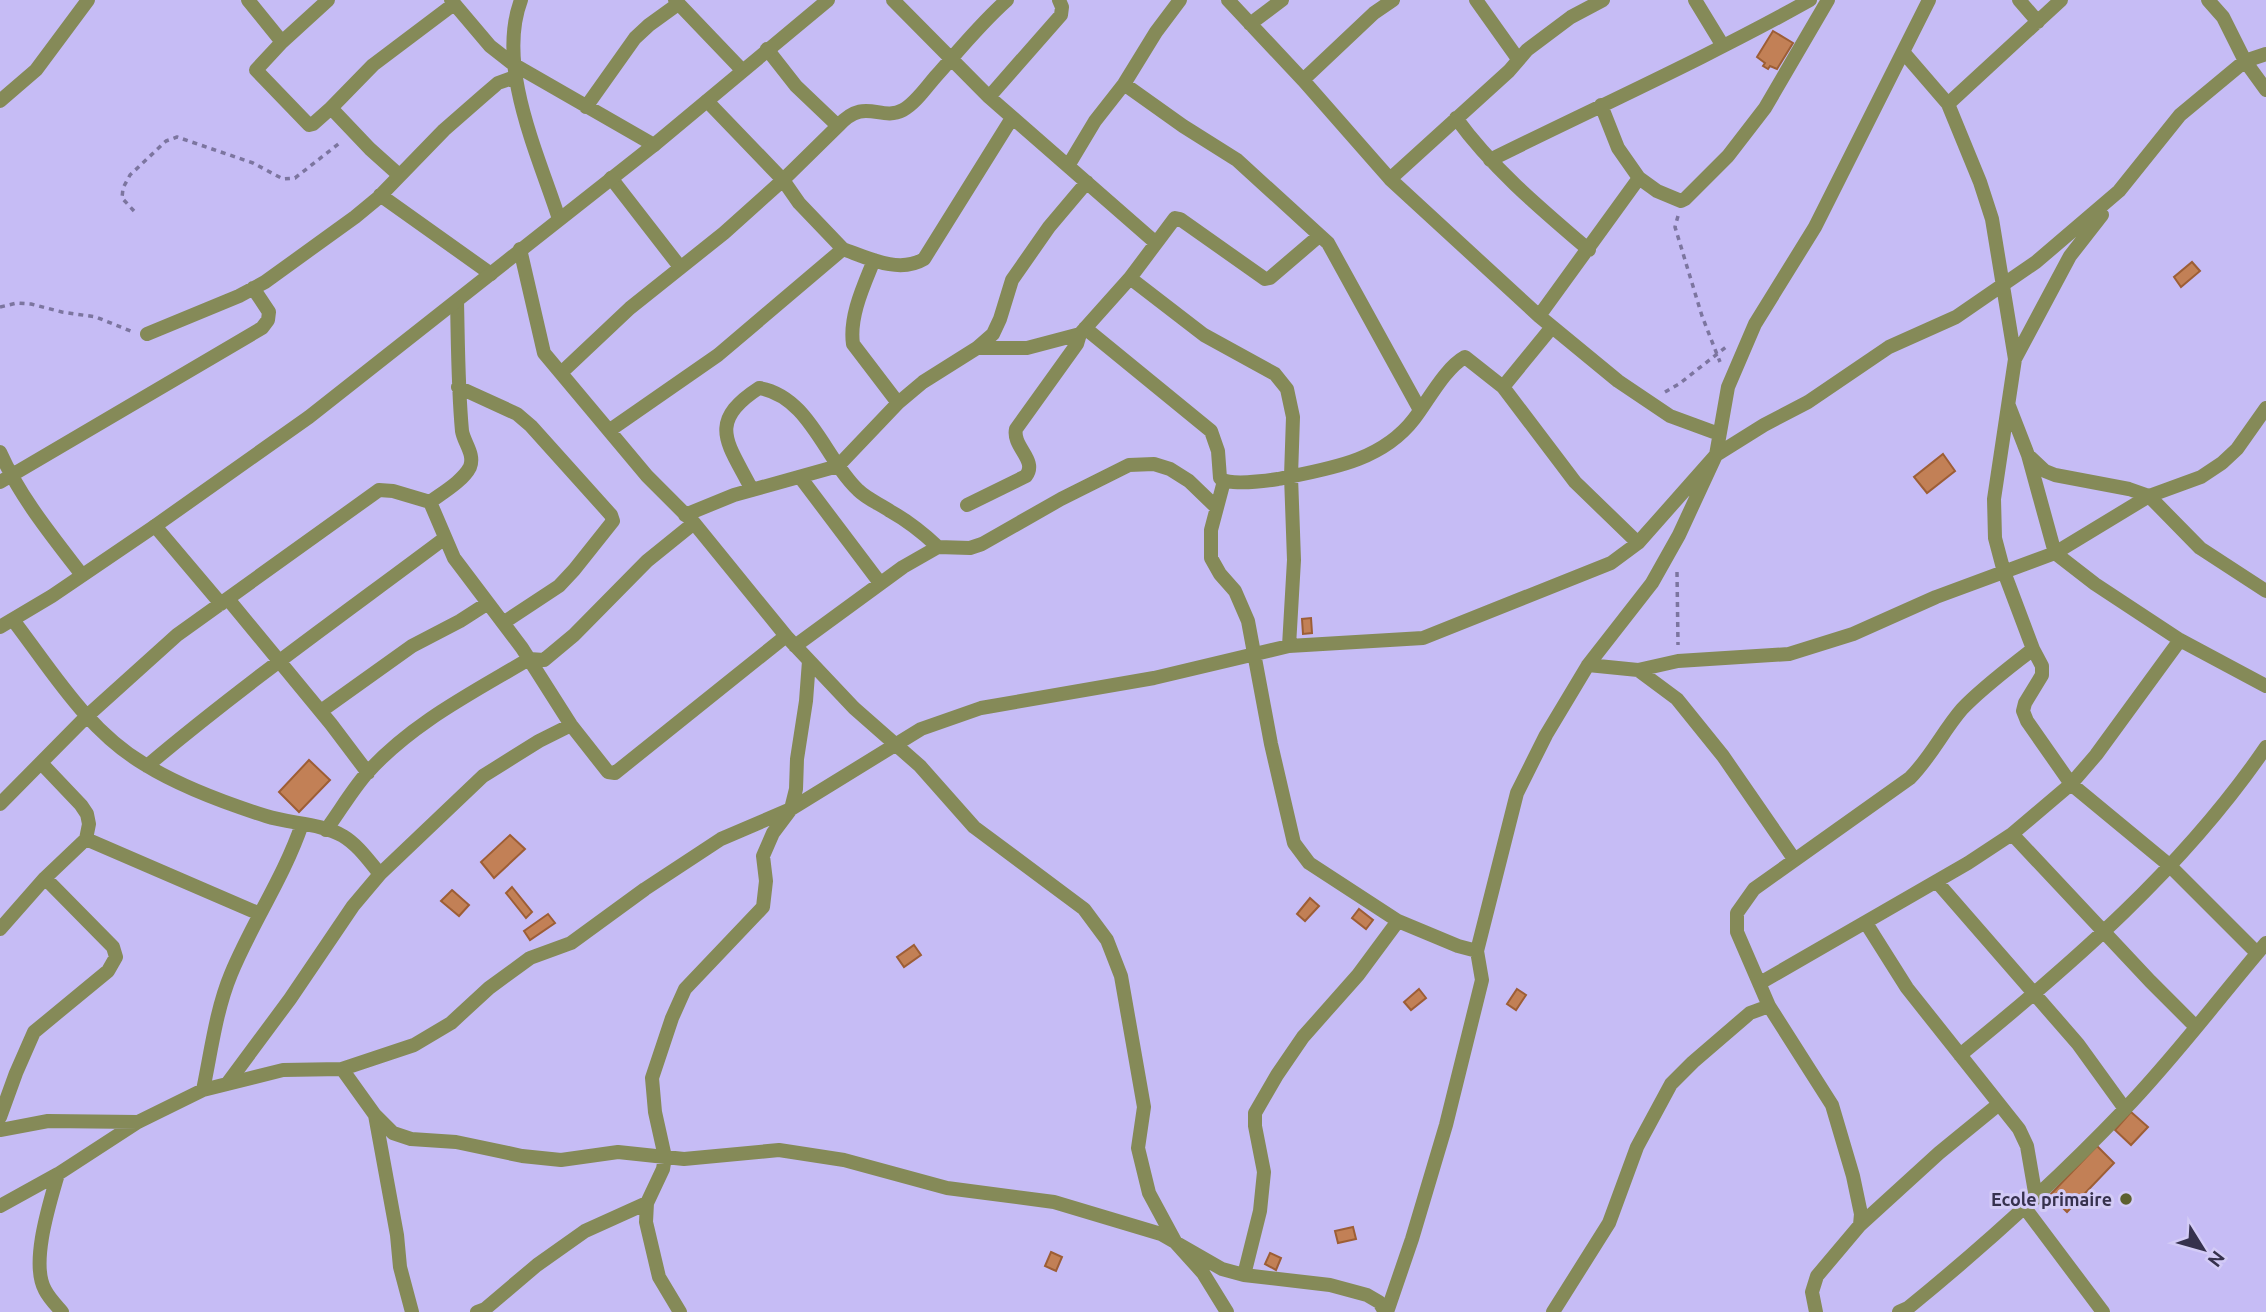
<svg xmlns="http://www.w3.org/2000/svg" width="2266" height="1312" viewBox="0 0 2266 1312" font-family="Ubuntu,sans-serif">
<style>
.building{fill:#c28056;stroke:#9d5e35;stroke-width:2}
.lines{fill:none;stroke-linecap:round;stroke-linejoin:round}
.path{stroke:#7c759f;stroke-width:3.5;stroke-dasharray:5 5;stroke-linecap:butt}
.minor{stroke:#858a58;stroke-width:14}
.tertiary{stroke:#858a58;stroke-width:14}
.poi-dot{fill:#5d602e;stroke:#d3cbf6;stroke-width:2.5}
.labels{text-anchor:middle;dominant-baseline:central;stroke-width:6;stroke-linejoin:round;paint-order:stroke}
.poi-label{font-size:18px;font-weight:bold;fill:#36314d;stroke:#d3cbf6;text-anchor:end}
</style>
<rect width="100%" height="100%" fill="#c6bcf5"/>
<path class="building" d="M1773,31L1793,43L1777,69L1770,66L1768,69L1763,66L1765,63L1757,57Z
M2192,262L2200,271L2181,287L2174,277Z
M1943,454L1955,471L1927,493L1914,477Z
M1311,618L1312,633L1303,634L1302,619Z
M309,760L330,780L299,812L279,792Z
M510,835L525,849L494,878L481,862Z
M512,887L532,912L526,918L506,893Z
M452,890L469,905L459,916L441,901Z
M1310,898L1319,906L1305,921L1297,914Z
M1359,909L1373,920L1366,929L1352,918Z
M548,914L555,923L530,940L524,931Z
M914,945L921,955L904,967L897,957Z
M1419,989L1426,998L1411,1010L1404,1002Z
M1517,989L1526,995L1516,1010L1507,1004Z
M2131,1112L2148,1127L2131,1145L2115,1130Z
M2097,1146L2114,1163L2067,1212L2050,1195Z
M1353,1227L1356,1239L1338,1243L1335,1231Z
M1051,1252L1062,1257L1056,1271L1045,1266Z
M1270,1253L1281,1258L1276,1270L1265,1264Z"/>
<g class="lines">
<path class="path" d="M134,211L122,198L123,188L130,175L166,141L177,137L253,163L283,179L295,178L341,142
M1678,216L1675,227L1702,316L1720,362
M0,307L17,303L31,304L62,312L96,317L133,332
M1665,392L1679,384L1726,347
M1677,572L1678,645"/>
<path class="minor" d="M248,0L282,42
M328,0L282,42L256,70L309,125L313,124L331,108
M451,0L490,46L513,64L654,145
M521,0C496,66 538,154 559,219
M675,0L742,70
M893,0L989,97L1156,243
M1228,0L1303,80L1390,179L1539,316L1618,381L1670,416L1719,434
M1476,0L1518,59
M1695,0L1723,46
M2019,0L2038,22
M2208,0L2223,17L2245,61L2266,90
M1250,24L1282,0
M1904,53L1948,104L1980,182L1992,219L2015,359
M1303,80L1374,13L1393,0
M1124,84L1183,126L1237,160L1328,243L1420,410
M989,97L1061,15L1062,7L1059,0
M0,101L36,70L88,0
M1948,104L2061,0
M586,107L635,38L649,25L678,4
M1456,118C1493,169 1541,209 1589,250
M838,126C865,96 880,122 903,110C916,103 927,86 937,75C960,49 981,23 1007,0
M1490,160C1597,107 1706,58 1810,0
M1068,166L1095,121L1124,84L1156,32L1180,0
M399,175L370,149L331,108L373,65L454,4
M611,178L680,267
M1639,178L1657,191L1681,201L1685,199L1728,156L1765,108L1828,0
M1390,179L1509,71L1527,50L1571,17L1603,0
M380,195L491,274
M2102,215L2070,256L2015,359L1994,499L1995,538L2004,572L2033,649L2042,666V675L2025,703L2023,711L2027,721L2071,784L2169,865L2257,953
M520,249L544,353L647,476L694,523L786,636L854,708L920,766L974,827L1084,909L1107,940L1121,976L1144,1107L1138,1148L1149,1193L1176,1243L1203,1273L1227,1312
M843,249C868,258 899,274 924,259L1012,118
M874,260C864,285 849,316 853,344L898,403
M1130,278L1204,335L1275,374L1287,389L1293,417L1291,476L1294,560L1289,646
M1539,316L1639,178L1618,148L1601,105
M1085,328L1211,431L1218,451L1220,478C1229,486 1265,481 1278,479C1327,469 1381,462 1414,419C1428,401 1445,368 1465,357L1503,387L1575,482L1638,543
M147,334L239,296L265,282L355,217L378,198L444,130L484,95L498,83L515,77
M977,348H1027L1080,334L1130,278L1175,218L1180,219L1265,279L1270,278L1319,236
M561,373L630,308L724,233L783,180L838,126L796,86L767,49
M458,387L517,414L531,426L611,515L613,521L574,570L559,586L503,623
M1503,387L1552,327
M2009,406L2028,455L2055,553L2095,584L2180,640L2266,686
M610,430L718,355L843,249L799,203L783,180L707,101
M0,452C20,497 52,536 82,575
M2028,455L2045,471L2055,475L2129,489L2149,496L2200,548L2266,591
M800,477L880,583
M1224,481L1211,530V558L1220,574L1235,591L1248,621L1271,744L1294,843L1309,863L1398,921
M0,482L262,328L268,320L269,312L253,288
M752,490C729,444 705,423 759,388C809,396 825,459 858,490C867,499 880,504 890,511C908,521 923,533 938,547L903,567L795,646
M430,502L454,558L522,648L571,725L608,772L615,773L786,636
M967,505L1026,476C1038,460 1012,447 1016,429L1077,344L1080,334
M685,515L734,495L838,466L898,403L923,382L977,348L993,334L1000,319L1012,280L1049,227L1087,182
M155,526L221,604
M938,547L970,548L982,544L1061,499L1129,465L1154,464L1170,469L1189,481L1216,507
M228,599L331,724L368,773
M13,620C52,671 87,730 144,764C181,787 225,803 266,816C291,824 320,823 343,836C358,845 369,861 380,874
M2180,640L2096,755L2071,784L2012,834L2150,981L2196,1027
M1588,665L1638,670L1677,699L1723,756L1794,859
M1638,670L1678,661L1789,654L1853,634L1936,597L2055,553L2149,496L2201,477L2222,463L2237,449L2266,408
M321,711L412,646L460,621L488,603
M147,766C243,685 345,613 445,538
M0,804L86,717L177,635L379,490L393,491L430,502C442,493 463,481 470,467C475,454 464,443 462,431C458,388 458,345 457,301
M326,830C340,811 352,790 367,773C412,723 472,693 529,659L544,660L574,635L647,561L694,523
M86,839L260,914
M1937,882L2078,1044L2125,1109
M1866,923L1907,988L2019,1129L2027,1146L2036,1198
M0,929L45,878L86,839L89,824L87,814L81,805L42,764
M1760,983L1968,863L2012,834
M1769,1006L1832,1105L1853,1176L1861,1214L1860,1225L1817,1276L1812,1292L1816,1312
M1960,1055C2072,964 2184,867 2266,747
M342,1069L375,1115L393,1133L411,1139L456,1142L522,1156L561,1160L618,1152L684,1159L779,1150L844,1160L947,1188L1054,1202L1161,1234L1222,1269L1244,1275L1330,1285L1367,1295L1379,1302L1385,1312
M227,1084L290,999L353,906L380,874L483,776L539,741L571,725
M203,1090C211,1052 216,1010 231,974C252,923 284,877 302,824
M375,1115L397,1235L400,1267L412,1312
M0,1117L16,1073L34,1032L108,971L116,957L113,947L45,878
M0,1130L48,1121L138,1122
M58,1174C50,1202 30,1263 45,1290C49,1298 56,1305 62,1312
M0,1206L58,1174L138,1122L203,1090L283,1070L342,1069L414,1045L451,1023L489,988L530,958L571,943L645,889L721,839L791,809L921,729L981,708L1154,678L1289,646L1423,638L1611,563L1638,543L1716,455L1764,425L1808,402L1889,347L1956,317L2036,262L2119,191L2180,115L2245,61L2266,54
M2025,1208L2103,1312
M1860,1225L1939,1153L1999,1104
M1244,1275L1260,1211L1264,1172L1255,1126V1113L1277,1075L1303,1037L1358,975L1398,921L1458,946L1477,951
M477,1312L485,1309L537,1265L585,1231L647,1203
M680,1312L659,1277L646,1222L647,1203L663,1169L665,1157L655,1112L652,1078L672,1018L685,989L763,907L766,881L763,856L773,833L791,809L796,789L797,759L806,701L809,661
M1387,1312L1412,1239L1446,1125L1482,980L1477,951L1517,793L1546,735L1588,665L1652,583L1679,535L1716,455L1728,387L1755,324L1815,227L1929,0
M1553,1312L1609,1223L1637,1147L1671,1084L1693,1062L1750,1013L1769,1006L1737,932V913L1754,889L1910,778C1931,757 1943,731 1962,709C1983,687 2009,668 2033,649
M1899,1312L1908,1308C1984,1246 2056,1181 2124,1110C2175,1057 2219,998 2266,943"/>
<path class="tertiary" d="M0,627L52,596L155,526L309,417L654,145L828,0"/>
</g>
<circle class="poi-dot" cx="2126" cy="1199" r="7"/>
<g class="labels">
<g class="poi-label">
<text x="2112" y="1199">Ecole primaire</text>
</g>
</g>
<g transform="translate(2203 1249) rotate(127)" stroke="#d3cbf6" stroke-width="5" paint-order="stroke">
<path d="M0-5L12 26L0 18L-12 26Z" fill="#36314d"/>
<text y="-10" font-size="19" font-weight="bold" text-anchor="middle" fill="#36314d">N</text>
</g>
</svg>
